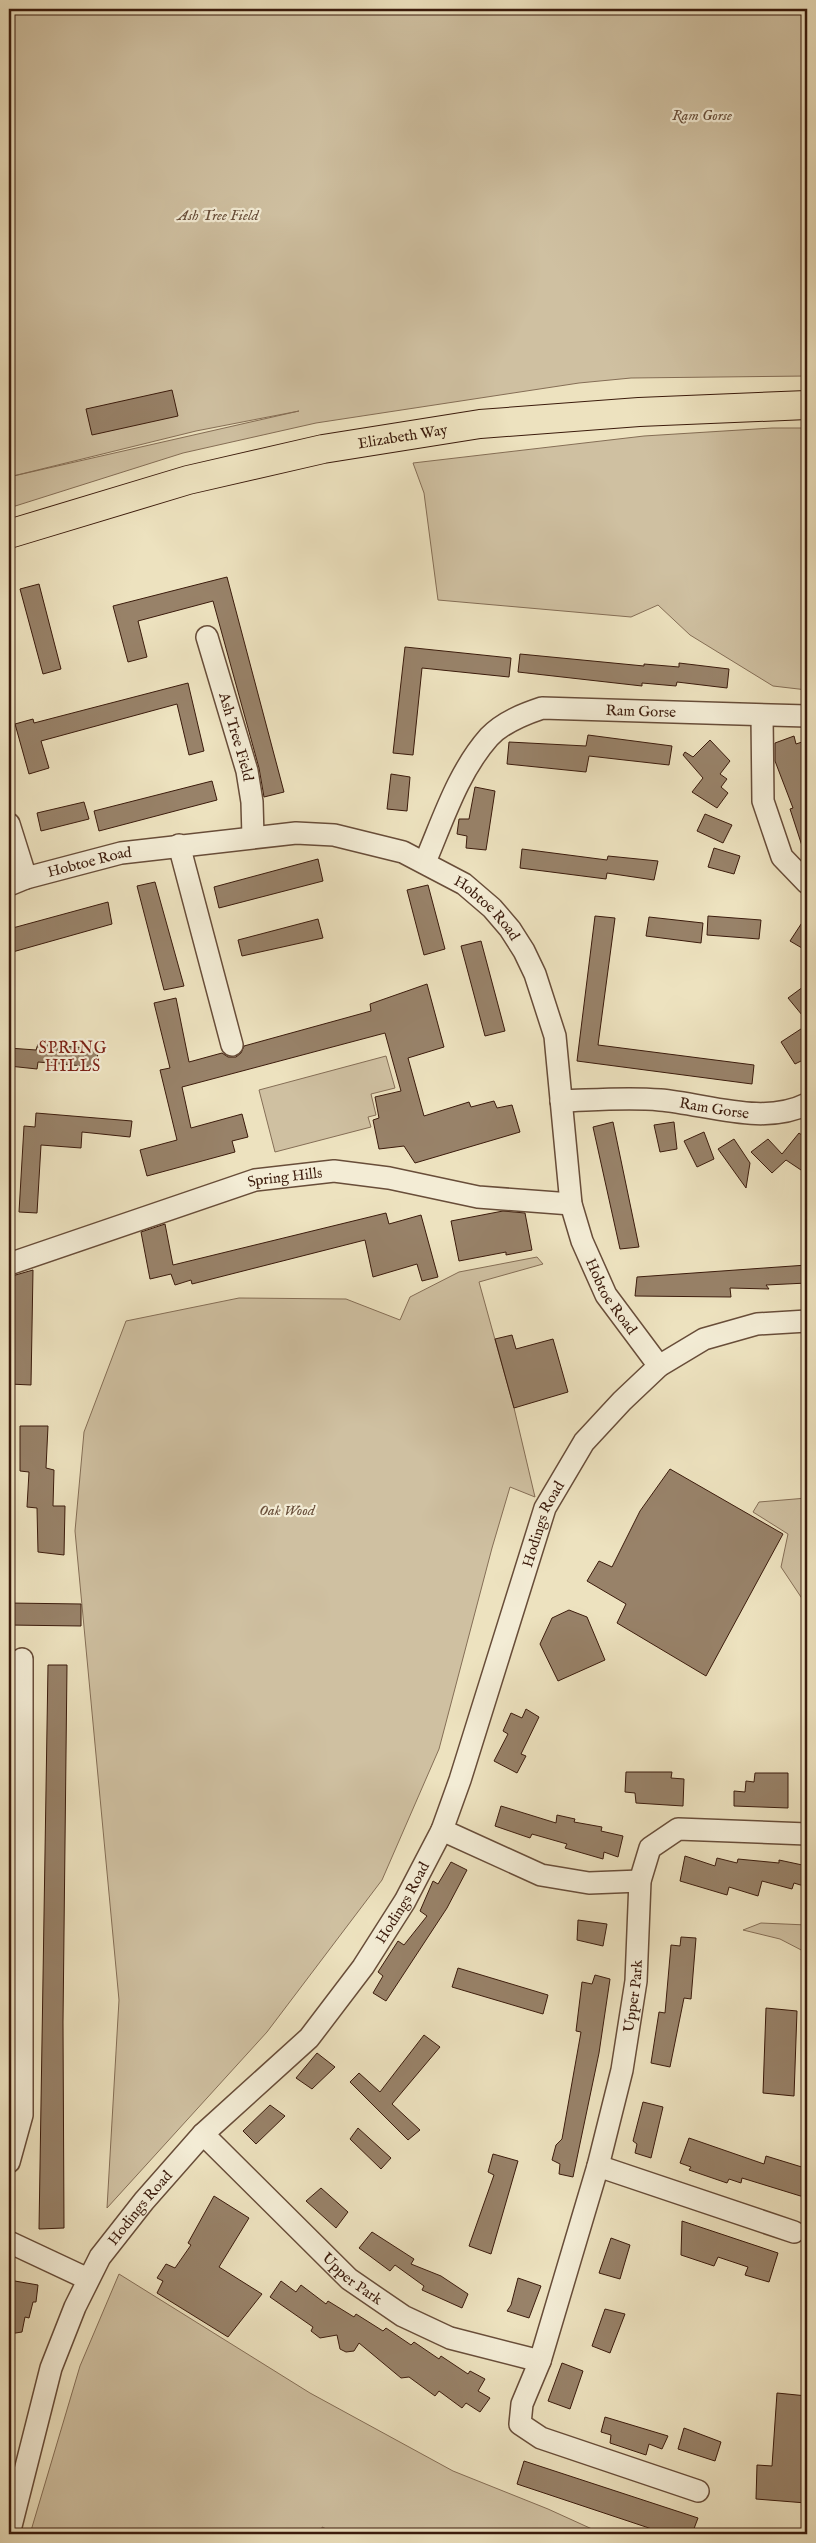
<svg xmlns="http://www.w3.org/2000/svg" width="816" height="2543" viewBox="0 0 816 2543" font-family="'IM FELL English',serif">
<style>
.green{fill:#cfc0a1;stroke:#856e56}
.building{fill:#988269;stroke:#3b1b0c}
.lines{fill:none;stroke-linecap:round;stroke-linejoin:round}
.street-casing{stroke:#684d39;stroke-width:24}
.primary-casing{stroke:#3b1b0c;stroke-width:30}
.street{stroke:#f3ecd5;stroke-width:21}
.primary{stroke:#ede2bf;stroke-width:28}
.labels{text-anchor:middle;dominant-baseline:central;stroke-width:4.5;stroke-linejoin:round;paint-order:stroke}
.park-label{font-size:15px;font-style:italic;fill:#674d39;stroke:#f3ecd5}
.street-label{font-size:15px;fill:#3b1b0c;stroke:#f3ecd5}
.neighbourhood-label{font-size:16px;letter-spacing:1px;fill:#7a1f14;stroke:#f3ecd5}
</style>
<rect width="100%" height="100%" fill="#ede2bf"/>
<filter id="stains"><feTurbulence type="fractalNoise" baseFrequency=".004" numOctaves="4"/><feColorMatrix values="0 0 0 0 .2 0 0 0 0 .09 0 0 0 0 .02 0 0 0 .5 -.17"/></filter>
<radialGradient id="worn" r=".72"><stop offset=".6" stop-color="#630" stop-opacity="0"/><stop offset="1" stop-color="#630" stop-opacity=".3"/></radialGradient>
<path class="green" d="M9,9H807V376L631,378L579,383L316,423L183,453L9,508V477L299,411L196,431L9,477Z
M772,428H807V690L773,686L690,635L658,605L631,617L438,600L424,493L413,463L644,436Z
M386,1056L395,1088L371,1094L376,1115L368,1117L371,1127L275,1152L259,1090Z
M537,1257L543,1264L479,1282L514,1408L535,1497L510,1487L492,1548L439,1749L382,1880L267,2032L107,2208L119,2000L75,1531L84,1432L126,1321L239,1298L346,1299L400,1320L410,1297L459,1272Z
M807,1498V1606L781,1567L788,1534L753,1512L759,1502Z
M761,1923L807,1925V1953L780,1939L743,1930Z
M119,2274L310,2393L453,2471L548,2509L603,2534H337L322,2527V2534H30L80,2366Z"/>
<path class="building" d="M172,390L178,416L92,435L86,409Z
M227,577L284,792L264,797L259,768L213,601L138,621L147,657L128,662L113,606Z
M39,584L61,669L43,674L20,589Z
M405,647L511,658L509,677L422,668L413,755L393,753Z
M520,654L644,666V664L679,667V663L729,669L727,688L677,682L676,686L642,683V686L518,672Z
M188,683L204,751L189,755L177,704L41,741L49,768L29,774L15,724L33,719L34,723Z
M588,735L672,746L669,765L589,756L586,772L507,764L509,742L586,746Z
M794,736L796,744L802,742L805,766H807V852H804L790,809L793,808L775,761V743Z
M710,740L730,761L720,774L727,779L721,787L728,793L717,808L692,792L703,778L683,755L685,752L693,757Z
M391,774L410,777L407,811L387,809Z
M212,781L217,800L99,831L94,811Z
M475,787L495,791L486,850L466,848L467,836L457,834L459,819H469Z
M84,802L89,819L41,831L37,813Z
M705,814L732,825L723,843L697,831Z
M714,848L740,856L734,874L708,867Z
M522,849L607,860L608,856L658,861L654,880L607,873L606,879L520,868Z
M318,859L323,881L219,908L214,887Z
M155,882L184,986L164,990L137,886Z
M428,885L445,949L424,955L407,890Z
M108,902L112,924L9,953V929Z
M807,915V951L790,941Z
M595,916L615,918L598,1045L754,1065L752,1084L577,1061Z
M708,916L761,920L759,939L707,935Z
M649,917L703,923L701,943L646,936Z
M318,919L323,938L242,956L238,940Z
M481,941L505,1031L485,1036L461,946Z
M427,984L444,1047L408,1058L424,1116L469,1102L471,1107L494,1101L497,1108L512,1105L520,1132L415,1163L404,1146L379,1149L373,1120L379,1118L375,1097L401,1091L385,1033L182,1087L191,1128L242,1114L248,1137L232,1141L235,1152L147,1176L140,1150L177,1140L160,1070L170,1068L154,1003L176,998L189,1062L222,1053L228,1057H236L241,1053L244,1046L371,1011L370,1004Z
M807,984V1021L788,998Z
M807,1025V1058L795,1064L781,1042Z
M38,1044L99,1049L95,1067L38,1062L37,1069L9,1066V1048L36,1050Z
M36,1113L132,1121L130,1137L82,1132L81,1148L41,1145L37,1213L19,1212L24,1126L35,1127Z
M613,1122L639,1247L620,1249L593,1127Z
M674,1122L677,1149L660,1152L654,1125Z
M704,1132L714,1159L697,1167L684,1141Z
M799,1133L807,1139V1174L786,1160L772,1173L751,1152L768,1139L782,1154Z
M734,1139L750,1163L746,1188L718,1149Z
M503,1211L525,1213L532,1250L506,1255V1252L459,1261L451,1221Z
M386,1213L389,1224L421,1215L438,1277L422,1281L417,1264L373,1277L365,1240L192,1284L191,1280L175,1285L171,1274L150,1279L141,1232L165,1224L173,1265Z
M807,1265V1283L766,1285L769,1289L730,1288L731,1297L635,1296L637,1277Z
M33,1270L31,1385L9,1384L12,1276Z
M512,1335L516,1349L553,1339L568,1392L514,1408L495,1339Z
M20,1426H48L46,1468L54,1470L53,1506H65L64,1555L38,1552L37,1508L27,1507L29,1472L20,1471Z
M670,1469L783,1534L706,1676L617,1623L626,1604L587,1581L599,1561L612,1567L640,1511Z
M9,1603L81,1604V1626L9,1625Z
M569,1610L587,1617L605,1660L558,1681L540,1644L552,1618Z
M48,1665H67L63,2022L64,2228L39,2229Z
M526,1709L539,1717L521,1754L526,1756L517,1773L494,1761L508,1734L503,1731L511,1713L522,1718Z
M626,1772H672L671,1778L684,1779L683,1806L636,1803L635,1793L625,1792Z
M755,1773H788V1808L734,1806V1791L745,1792L746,1781L754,1782Z
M501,1806L556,1823L557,1815L575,1819L574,1822L602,1827L601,1831L623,1836L618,1857L604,1852L603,1859L565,1848L567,1844L532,1834L530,1838L495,1826Z
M685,1856L715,1866L717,1858L737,1863L738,1859L779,1863V1860L807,1866V1887L794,1883L792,1889L762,1881L758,1896L729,1887L727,1895L680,1881Z
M451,1862L467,1870L447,1908L386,2001L373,1993L383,1976L378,1972L398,1941L404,1945L427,1916L420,1911L433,1881L438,1884Z
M578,1920L607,1924L603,1946L577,1940Z
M681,1937L696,1938L691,1999L684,1998L670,2067L651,2063L659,2012L665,2013L671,1945L680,1946Z
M458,1968L548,1995L543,2014L452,1987Z
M595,1975L610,1979L599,2053L573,2177L559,2174L560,2164L552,2160L556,2145L562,2139L581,2032L576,2031L582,1982L592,1984Z
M766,2008L797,2011L794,2096L763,2093Z
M424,2035L440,2047L392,2104L420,2130L408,2140L350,2082L359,2073L380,2092Z
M317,2053L335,2067L312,2089L296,2078Z
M643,2102L663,2107L651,2158L635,2153L637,2144L633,2141Z
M270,2105L285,2116L256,2144L243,2131Z
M358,2128L391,2158L381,2169L350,2139Z
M689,2138L764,2164L766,2156L805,2168L803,2176L807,2177V2198L742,2178L741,2183L729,2179L727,2183L689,2170L691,2167L680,2163Z
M493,2154L518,2161L491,2254L469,2246L494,2175L488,2172Z
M321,2188L348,2212L336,2228L306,2201Z
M214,2196L249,2218L219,2267L262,2294L228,2337L157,2293L163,2281L157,2278L166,2264L175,2268L191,2245L188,2243Z
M682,2221L778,2253L769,2282L745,2275L748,2267L718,2257L714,2266L681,2255Z
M372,2232L414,2259L411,2264L441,2276L468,2294L462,2308L422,2290L424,2286L395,2265L390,2271L359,2248Z
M611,2238L630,2245L620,2279L599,2273Z
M518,2278L541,2286L529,2318L507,2311L511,2305Z
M9,2280L38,2285L36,2302H33L29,2318L25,2317L22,2332L9,2334Z
M281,2281L296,2292L301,2285L326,2304L328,2301L354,2317L356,2314L383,2331L386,2328L411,2345L414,2342L439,2359L441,2356L468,2374L470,2371L485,2379L478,2391L490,2398L480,2412L466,2403L462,2408L439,2391L435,2396L409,2377L401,2378L359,2343L354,2351L346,2352L340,2349L337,2335L320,2338L311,2331L313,2327L270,2297Z
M605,2309L625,2314L610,2353L592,2346Z
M562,2363L583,2371L570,2409L548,2401Z
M777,2393L807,2396L806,2503L756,2499L757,2465L772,2466Z
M605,2417L668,2436L662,2449L649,2444L646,2455L610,2443L611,2435L601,2432Z
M684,2428L721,2442L715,2461L678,2449Z
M524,2461L698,2518L692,2534H667L517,2484Z"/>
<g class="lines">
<g class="street-casing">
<g id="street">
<path id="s1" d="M207,637L247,771L252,802L253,837"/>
<path d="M762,716L763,801L782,857L807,883"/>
<path d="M9,824L26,878"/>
<path d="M179,845L232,1045"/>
<path id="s2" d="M425,862C443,820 458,772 489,737C503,722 524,714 542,708L807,716"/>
<path id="s3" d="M9,885L26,878L121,853L296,833L334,835L403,852L464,884L492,908L510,929L524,951L535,974L555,1036L571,1204L582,1241L606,1295L659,1366"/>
<path id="s4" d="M561,1101C594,1100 627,1097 660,1100C707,1104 763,1126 807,1104"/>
<path id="s5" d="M9,1264L255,1180L334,1171L389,1178L478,1197L571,1204"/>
<path d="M442,1830L541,1875L589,1883L640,1881"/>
<path id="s6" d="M203,2134L349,2279L403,2316L450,2338L540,2361"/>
<path d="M9,2162L22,2115V1659"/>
<path d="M598,2166L794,2232"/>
<path d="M9,2242L88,2279"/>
<path id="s7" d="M698,2491L541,2438L520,2424L522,2404L540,2361L598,2166L622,2070L636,1981L640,1881L650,1848L678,1829L807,1834"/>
<path id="s8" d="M9,2534L51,2368L75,2307L100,2257L144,2201L203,2134L309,2038L363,1967L405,1901L442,1830L460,1780L545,1508L584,1442L622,1401L659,1366L704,1339L757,1324L807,1321"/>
</g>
</g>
<g class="primary-casing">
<g id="primary">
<path id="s9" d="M9,534L188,480L323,449L480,424L639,412L807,405"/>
</g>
</g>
<use href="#street" class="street"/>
<use href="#primary" class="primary"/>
</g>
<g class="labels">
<g class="park-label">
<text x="702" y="115">Ram Gorse</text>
<text x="218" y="215">Ash Tree Field</text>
<text x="287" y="1510">Oak Wood</text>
</g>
<g class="street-label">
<text stroke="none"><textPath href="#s9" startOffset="406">Elizabeth Way</textPath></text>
<text stroke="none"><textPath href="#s2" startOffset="301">Ram Gorse</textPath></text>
<text stroke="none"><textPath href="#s1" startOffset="104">Ash Tree Field</textPath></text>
<text stroke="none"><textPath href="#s3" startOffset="84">Hobtoe Road</textPath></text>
<text stroke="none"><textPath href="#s3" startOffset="504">Hobtoe Road</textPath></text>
<text stroke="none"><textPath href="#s4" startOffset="154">Ram Gorse</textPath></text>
<text stroke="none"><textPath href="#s5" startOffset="290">Spring Hills</textPath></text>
<text stroke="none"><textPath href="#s3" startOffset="922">Hobtoe Road</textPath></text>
<text stroke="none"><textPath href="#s8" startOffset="1166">Hodings Road</textPath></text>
<text stroke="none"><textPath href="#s8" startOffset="761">Hodings Road</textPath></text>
<text stroke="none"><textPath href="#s7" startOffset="635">Upper Park</textPath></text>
<text stroke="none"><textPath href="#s8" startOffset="356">Hodings Road</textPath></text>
<text stroke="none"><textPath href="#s6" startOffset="208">Upper Park</textPath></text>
</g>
<g class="neighbourhood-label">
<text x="73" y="1049">SPRING<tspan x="73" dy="18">HILLS</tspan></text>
</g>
</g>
<rect width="816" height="2543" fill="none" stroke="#ede2bf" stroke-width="30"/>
<rect x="10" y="10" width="796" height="2523" fill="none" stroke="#3b1b0c" stroke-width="2.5"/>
<rect x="15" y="15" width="786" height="2513" fill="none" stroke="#3b1b0c"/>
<rect width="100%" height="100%" filter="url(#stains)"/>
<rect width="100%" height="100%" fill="url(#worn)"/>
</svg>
